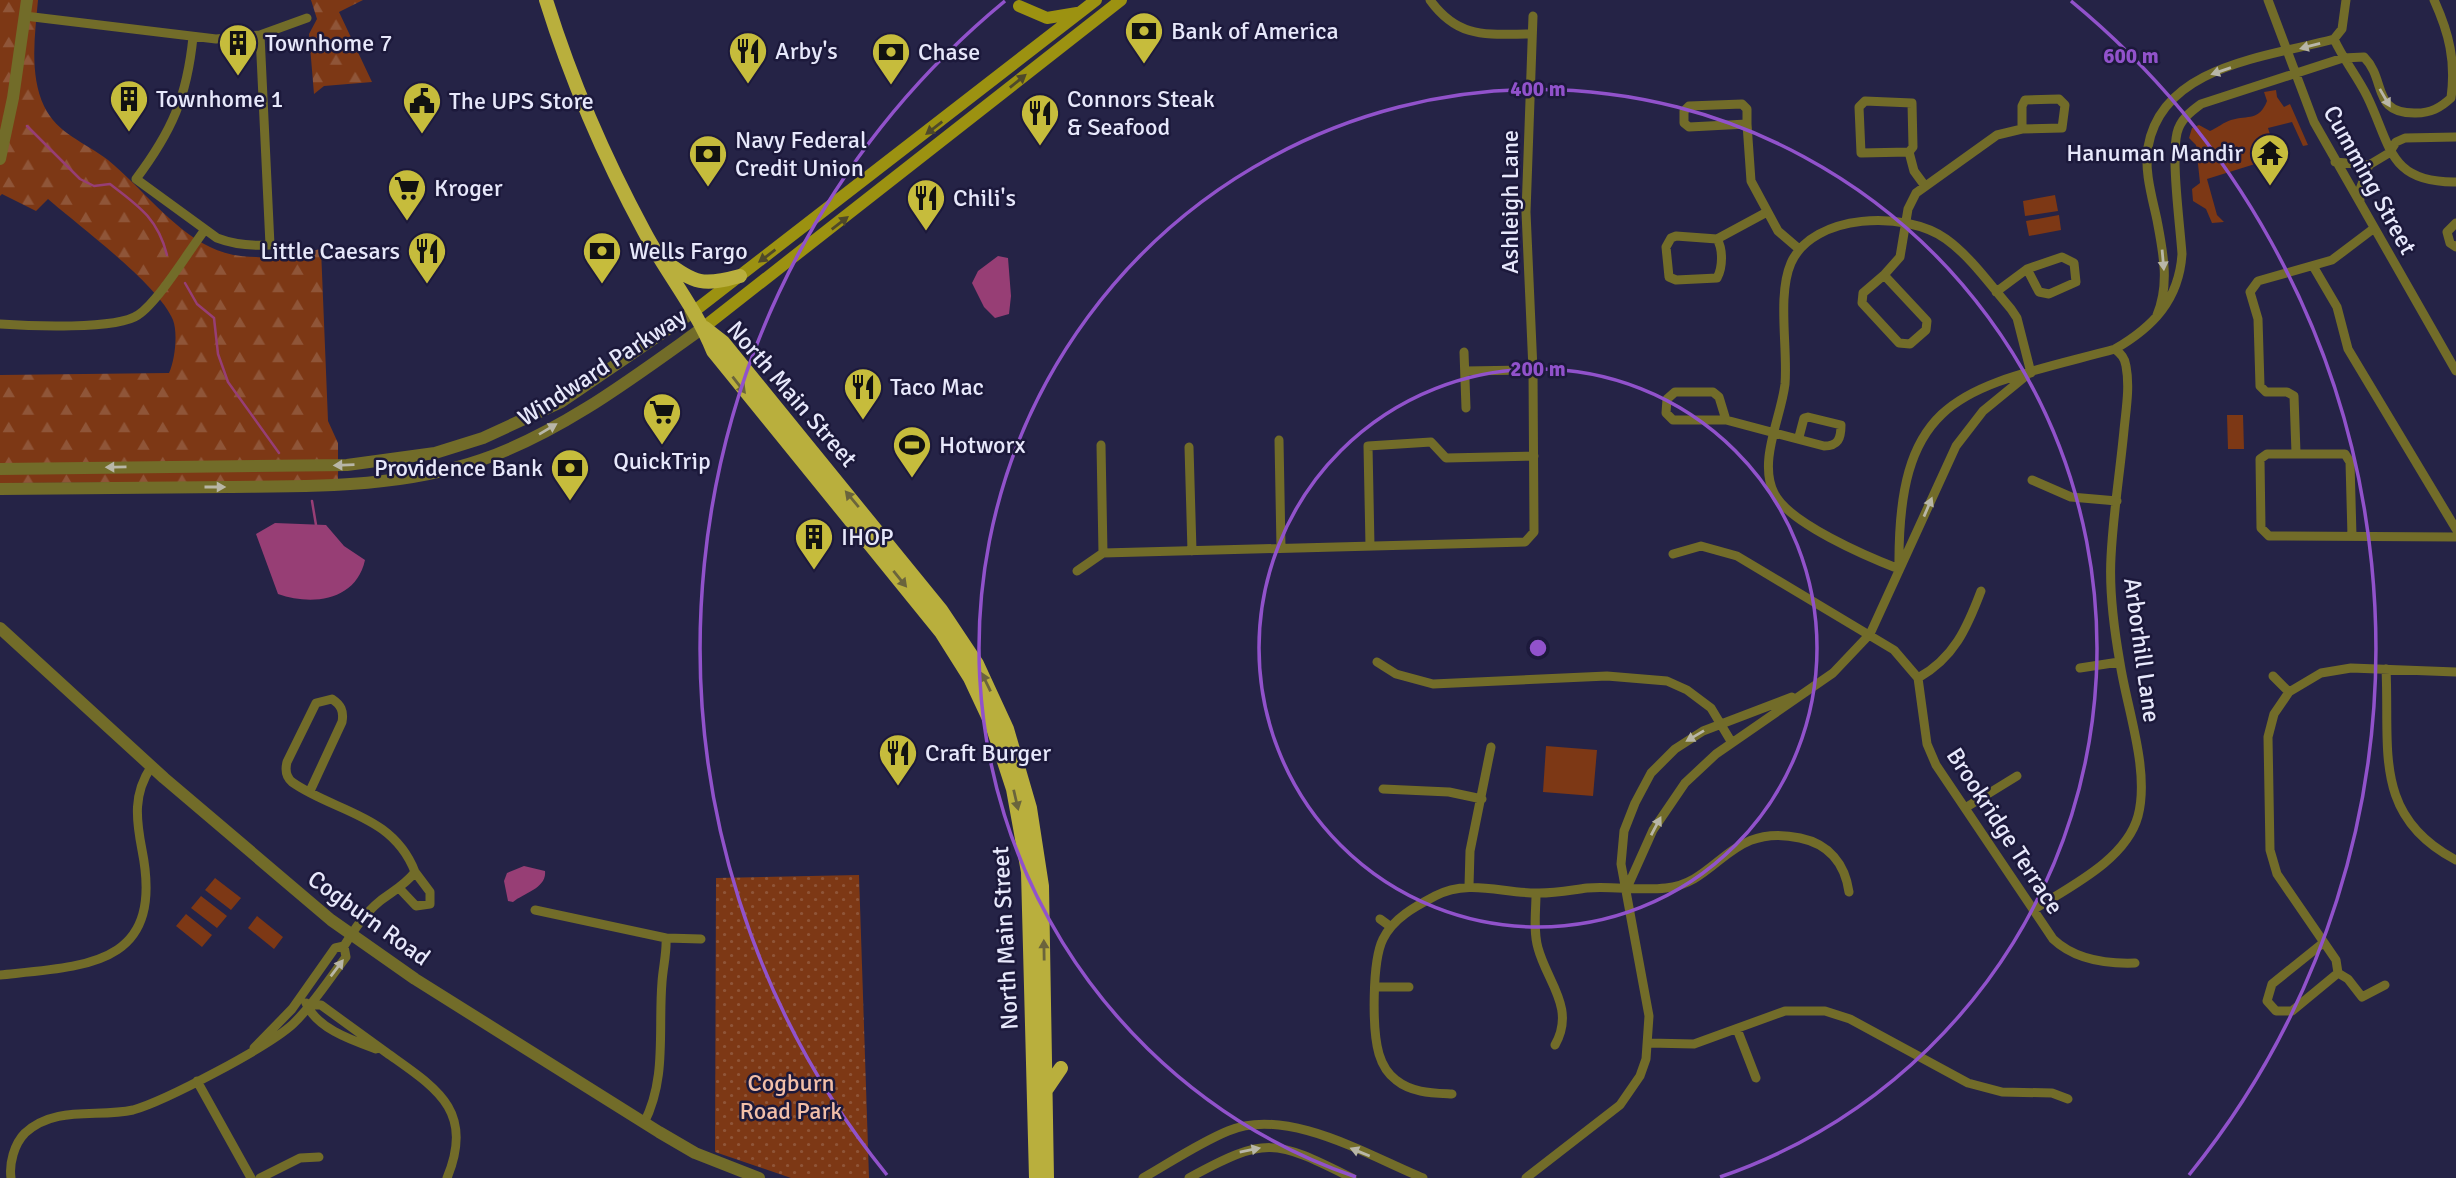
<svg xmlns="http://www.w3.org/2000/svg" width="2456" height="1178" viewBox="0 0 2456 1178" font-family="Signika,sans-serif">
<style>
.green{fill:#7d3815}
.forest{fill:url(#forest-firs)}
.park{fill:url(#park-dots)}
.water{fill:#973e75}
.lines{fill:none;stroke-linecap:round;stroke-linejoin:round}
.stream{stroke:#973e75;stroke-width:2.5}
.minor{stroke:#726c29;stroke-width:9}
.tertiary{stroke:#726c29;stroke-width:12}
.secondary{stroke:#9c9211;stroke-width:12}
.primary{stroke:#b9af3d;stroke-width:14}
.oneway{fill:#b8b6a7}
.oneway2{fill:#4f492a}
.oneway3{fill:#6a643c}
.ring{fill:none;stroke:#9152cb;stroke-width:3.5}
.labels{text-anchor:middle;dominant-baseline:central;stroke-width:5;stroke-linejoin:round;paint-order:stroke}
.poi-label{font-size:24px;fill:#e7e8fb;stroke:#1c193b;text-anchor:start}
.street-label{font-size:24px;fill:#e7e8fb;stroke:#1c193b}
.park-label{font-size:24px;fill:#f2bfa8;stroke:#1c193b}
.centre{fill:#9152cb;stroke:#1c193b;stroke-width:3.5}
.ring-label{font-size:21px;text-anchor:middle;font-weight:bold;fill:#9152cb;stroke:#1c193b;stroke-width:5;stroke-linejoin:round;paint-order:stroke}
</style>
<defs>
<pattern id="forest-firs" width="22" height="20" patternUnits="userSpaceOnUse" patternTransform="scale(1.75)"><rect width="22" height="20" fill="#7d3815"/><path d="M5 1l3.5 6h-7zM16 11l3.5 6h-7z" fill="#8f5538"/></pattern>
<pattern id="park-dots" width="8" height="8" patternUnits="userSpaceOnUse" patternTransform="scale(1.75)"><rect width="8" height="8" fill="#7d3815"/><path d="M2 2h.1M6 6h.1" fill="none" stroke="#8f5538" stroke-width="1.8" stroke-linecap="round"/></pattern>
</defs>
<rect width="100%" height="100%" fill="#252346"/>
<path class="green" d="M2276,90L2277,97L2284,107L2290,104L2308,145L2303,146L2292,122L2268,128L2276,153L2271,159L2207,179L2217,215L2224,222L2212,223L2206,209L2193,201L2192,189L2200,183L2196,145L2189,138L2192,128L2199,125L2210,131C2217,128 2224,122 2231,120C2249,115 2259,121 2267,101L2264,92Z
M2055,195L2058,211L2025,216L2023,201Z
M2059,215L2061,230L2029,236L2026,221Z
M2227,415H2243L2244,449H2228Z
M1546,746L1597,750L1593,796L1543,792Z
M215,878L241,898L231,910L205,890Z
M201,896L227,916L217,928L191,908Z
M186,914L212,935L202,947L176,926Z
M257,916L283,937L274,949L248,928Z"/>
<path class="forest" d="M0,0H38C35,34 29,74 44,106C57,134 85,142 108,160C141,187 171,228 210,247C244,264 286,256 321,249L328,421L338,443V482L0,483V375L169,373C175,360 178,333 173,320C159,285 78,225 48,199L36,211L2,194L0,196Z
M311,0H363L339,12L372,82L324,86L314,94L309,34L317,19Z"/>
<path class="park" d="M859,875L869,1178H791L715,1152L716,878Z"/>
<path class="water" d="M998,256L1008,258L1011,296L1009,314L995,318L984,307L972,283L978,271Z
M275,523L326,525L344,546L365,560C356,601 312,606 278,594L256,534Z
M524,866L545,871C547,888 524,893 513,902L508,901L504,881L507,873Z"/>
<g class="lines">
<path class="stream" d="M27,126L80,179L94,186L110,184C139,206 158,219 167,255
M185,283L197,304L214,318L218,354L228,382L279,453
M312,501L316,525"/>
<path class="minor" d="M1430,0C1459,40 1488,34 1532,34
M2268,0L2314,122L2456,371
M25,16L216,39L260,35L307,18
M193,37C187,97 172,131 136,179L217,238C235,245 251,246 270,245L260,35
M2334,39C2343,59 2357,76 2367,96C2391,145 2388,183 2456,182
M2059,99L2065,105L2062,128L2022,129V106L2025,100Z
M1865,101L1912,103L1913,147L1909,152L1861,153L1859,107Z
M1742,104L1747,109V124L1689,127L1684,123V111L1689,106Z
M1747,124L1751,181L1778,231L1799,249
M1909,152L1914,171L1925,186
M2335,162L2369,165L2389,153L2396,142L2405,138L2456,137
M2360,201L2359,192L2369,165
M2456,223L2447,232L2450,243L2456,247
M1676,236L1717,239C1723,249 1723,267 1717,278L1676,280L1669,277L1666,247L1671,238Z
M1717,239L1767,212
M2062,257L2074,263L2076,282L2049,294L2039,292L2027,269Z
M2313,266L2337,307L2348,349L2456,529
M1884,275L1900,257L1908,209L1916,193L1997,135L2022,129
M1884,275L1927,321L1926,330L1910,344L1899,343L1862,303L1863,293Z
M1996,292L2027,269
M2157,315C2170,284 2163,252 2157,220C2152,197 2144,170 2148,147C2162,65 2268,57 2334,39L2342,29L2346,0
M0,324C28,326 117,330 138,315C158,302 188,252 204,231
M1464,352L1466,408
M1465,371L1533,370
M1675,392H1713L1719,397L1726,420H1673L1666,413L1667,399Z
M1726,420L1824,446C1838,446 1841,439 1841,425L1808,417L1804,418L1799,437
M1279,440L1281,548
M1101,445L1103,553
M1189,447L1192,551
M2296,453L2294,396L2287,392H2266L2260,386L2258,319L2250,292L2258,281L2332,260L2373,229
M2032,480L2071,497L2117,501
M2352,536L2350,462L2345,454H2267L2260,459L2261,528L2269,536L2456,537
M1370,546L1368,446L1431,442L1446,458L1534,456
M1673,554L1701,546L1737,556L1894,650L1918,678L1927,744L1936,765L2053,939C2074,959 2106,964 2135,963
M1899,569C1897,390 1966,389 2115,349C2153,327 2179,300 2182,254C2180,225 2171,159 2177,133C2180,120 2190,112 2201,104L2343,58L2364,57C2387,80 2371,114 2416,113C2431,113 2440,108 2451,98C2456,61 2449,33 2434,0
M1899,569C1868,557 1788,523 1774,493C1758,461 1781,418 1785,384C1788,349 1777,295 1791,263C1813,213 1906,210 1946,239C1971,257 1991,286 2011,309L2017,318L2031,373
M1077,571L1103,553L1525,542L1534,532L1533,370L1526,212L1533,16
M1377,662L1396,674L1433,684L1607,676L1667,681L1687,690L1711,708L1732,743
M2080,668L2119,662
M2386,669C2390,749 2372,816 2456,860
M2273,676L2289,692
M1918,678C1954,658 1967,628 1981,591
M1383,789L1449,792L1482,799
M1965,808L2017,776
M1469,886L1470,851L1491,747
M399,888L416,906L430,904V892L415,872
M1627,888L1653,830L1685,783L1716,754L1833,673L1870,634L1956,446L1983,411L2027,375
M1536,894C1536,911 1533,931 1538,948C1547,982 1576,1008 1555,1045
M535,910L666,938C667,952 663,967 662,982C658,1031 667,1078 644,1123
M2033,910C2069,887 2126,860 2138,816C2150,771 2127,709 2120,663C2114,629 2109,592 2111,557C2113,515 2120,472 2124,430C2126,409 2130,387 2126,366C2125,358 2121,354 2115,349
M1380,919L1391,927
M666,938L701,939
M2323,943L2272,984L2267,1001L2276,1011H2292L2338,973
M0,975C88,966 165,966 142,850C136,819 133,794 151,767
M2385,985L2362,997L2348,979L2338,973L2336,960L2277,874L2270,850L2268,737L2274,714L2289,692L2321,673L2351,668L2456,672
M1376,987H1409
M306,1003C316,1028 351,1040 376,1049
M309,1005H321C343,1021 365,1037 387,1053C436,1088 475,1110 447,1178
M1737,1029L1756,1078
M1649,1043L1694,1044L1785,1011H1825L1850,1019L1968,1083L2002,1092L2052,1093L2068,1099
M254,1048L292,1009L335,948L344,946C354,930 365,913 380,901C393,891 405,885 415,872C393,814 334,812 292,782C286,777 285,770 287,762L316,703L332,699C341,705 344,711 342,722L310,791
M197,1081L251,1178
M1452,1094C1433,1093 1412,1093 1396,1080C1388,1074 1382,1064 1379,1054C1372,1030 1372,961 1383,939C1393,918 1416,906 1435,896C1469,878 1504,894 1539,893C1556,893 1571,890 1587,888C1613,886 1640,891 1666,888C1718,883 1729,822 1800,838C1829,844 1845,864 1849,892
M11,1178C9,1164 14,1144 25,1133C56,1105 97,1118 133,1110C165,1101 268,1047 293,1024C313,1005 329,979 346,957L344,946
M260,1178L300,1158L319,1157
M1143,1178C1171,1162 1199,1143 1228,1131C1287,1106 1369,1156 1423,1178
M1189,1178C1266,1136 1274,1139 1352,1178
M1526,1178L1620,1105L1640,1076L1646,1059L1649,1016L1621,864L1624,831L1635,803L1651,773L1675,749L1703,731L1792,697"/>
<path class="tertiary" d="M0,159L13,98L27,0
M0,469L347,465L435,453L483,438L561,402L693,312
M0,489C76,488 152,487 228,487C314,486 399,488 481,460C562,432 634,377 704,327
M0,628L164,778L331,920L415,979L659,1132L695,1153L759,1178"/>
<path class="secondary" d="M1019,6L1047,18L1077,13
M693,312L1096,0
M704,327L1121,0"/>
<path class="primary" d="M546,0C571,80 604,157 644,231C665,271 696,308 713,351L941,632L970,678L992,725L1013,789L1028,872L1036,1178
M665,261C695,284 703,286 740,276
M705,328L723,342L941,610L977,664L1007,729L1030,808L1042,886L1047,1178
M1046,1090L1061,1068"/>
</g>
<defs><path id="oneway-solid" d="M-6-.8H1V-3.2L6.5 0L1 3.2V.8H-6Z" transform="scale(1.75)"/></defs>
<g class="oneway">
<use href="#oneway-solid" transform="translate(2310 46) rotate(165)"/>
<use href="#oneway-solid" transform="translate(2221 71) rotate(161)"/>
<use href="#oneway-solid" transform="translate(2385 98) rotate(60)"/>
<use href="#oneway-solid" transform="translate(2163 260) rotate(85)"/>
<use href="#oneway-solid" transform="translate(548 429) rotate(-31)"/>
<use href="#oneway-solid" transform="translate(344 465) rotate(178)"/>
<use href="#oneway-solid" transform="translate(116 467) rotate(179)"/>
<use href="#oneway-solid" transform="translate(215 487)"/>
<use href="#oneway-solid" transform="translate(1928 507) rotate(-67)"/>
<use href="#oneway-solid" transform="translate(1695 736) rotate(149)"/>
<use href="#oneway-solid" transform="translate(1656 826) rotate(-62)"/>
<use href="#oneway-solid" transform="translate(337 968) rotate(-53)"/>
<use href="#oneway-solid" transform="translate(1250 1150) rotate(-11)"/>
<use href="#oneway-solid" transform="translate(1360 1152) rotate(-158)"/>
</g>
<g class="oneway2">
<use href="#oneway-solid" transform="translate(1018 81) rotate(-39)"/>
<use href="#oneway-solid" transform="translate(934 128) rotate(142)"/>
<use href="#oneway-solid" transform="translate(840 223) rotate(-38)"/>
<use href="#oneway-solid" transform="translate(767 256) rotate(143)"/>
</g>
<g class="oneway3">
<use href="#oneway-solid" transform="translate(739 385) rotate(52)"/>
<use href="#oneway-solid" transform="translate(852 499) rotate(-130)"/>
<use href="#oneway-solid" transform="translate(900 579) rotate(51)"/>
<use href="#oneway-solid" transform="translate(986 682) rotate(-116)"/>
<use href="#oneway-solid" transform="translate(1016 800) rotate(77)"/>
<use href="#oneway-solid" transform="translate(1044 950) rotate(-91)"/>
</g>
<g class="ring">
<circle cx="1538" cy="648" r="279"/>
<path d="M1356 1177A559 559 0 1 1 1720 1177"/>
<path d="M887 1175A838 838 0 0 1 1005 1M2071 1A838 838 0 0 1 2189 1175"/>
</g>
<defs>
<g id="bank-pin" transform="scale(2.0125)"><path d="M0 17L-7.5 6A9.5 9.5 0 1 1 7.5 6Z" fill="#c6bc3c" stroke="#1c193b"/><path d="M-6-4H6V4H-6ZM0-2.3a2.3 2.3 0 1 0 0 4.6a2.3 2.3 0 1 0 0-4.6Z" fill="#111"/></g>
<g id="building-pin" transform="scale(2.0125)"><path d="M0 17L-7.5 6A9.5 9.5 0 1 1 7.5 6Z" fill="#c6bc3c" stroke="#1c193b"/><path d="M-4-6H4V6H1V3H-1V6H-4ZM-2.5-4.3h1.7v1.8h-1.7ZM.8-4.3h1.7v1.8H.8ZM-2.5-1h1.7V.8h-1.7ZM.8-1h1.7V.8H.8Z" fill="#111"/></g>
<g id="restaurant-pin" transform="scale(2.0125)"><path d="M0 17L-7.5 6A9.5 9.5 0 1 1 7.5 6Z" fill="#c6bc3c" stroke="#1c193b"/><path d="M-5-6h1v4h1v-4h1v4h1v-4h1v5L-1.5 .5V6h-2V.5L-5-1ZM5-6V6H3V1.5H1.5Q1.5-4 5-6Z" fill="#111"/></g>
<g id="civic-pin" transform="scale(2.0125)"><path d="M0 17L-7.5 6A9.5 9.5 0 1 1 7.5 6Z" fill="#c6bc3c" stroke="#1c193b"/><path d="M-.6-6.5H3V-4.5H.6V-3L4-1V1h2V6H-6V1h2V-1L-.6-3ZM-1.2 2.5V6h2.4V2.5Z" fill="#111"/></g>
<g id="temple-pin" transform="scale(2.0125)"><path d="M0 17L-7.5 6A9.5 9.5 0 1 1 7.5 6Z" fill="#c6bc3c" stroke="#1c193b"/><path d="M0-6L5-2H3V0L6.5 2.5H4V6H1.5V3h-3V6H-4V2.5H-6.5L-3 0V-2H-5Z" fill="#111"/></g>
<g id="supermarket-pin" transform="scale(2.0125)"><path d="M0 17L-7.5 6A9.5 9.5 0 1 1 7.5 6Z" fill="#c6bc3c" stroke="#1c193b"/><path d="M-6-5.5h2.5l.6 2H6L4.5 2H-2.5L-4.4-4H-6ZM-1.5 3.2a1.3 1.3 0 1 0 .1 0ZM3 3.2a1.3 1.3 0 1 0 .1 0Z" fill="#111"/></g>
<g id="stadium-pin" transform="scale(2.0125)"><path d="M0 17L-7.5 6A9.5 9.5 0 1 1 7.5 6Z" fill="#c6bc3c" stroke="#1c193b"/><path d="M0-5a6.5 5 0 1 0 0 10a6.5 5 0 1 0 0-10ZM-3.5-1.8h7v3.6h-7Z" fill="#111"/></g>
</defs>
<g fill-rule="evenodd">
<use href="#bank-pin" x="1144" y="31"/>
<use href="#building-pin" x="238" y="43"/>
<use href="#restaurant-pin" x="748" y="51"/>
<use href="#bank-pin" x="891" y="52"/>
<use href="#building-pin" x="129" y="99"/>
<use href="#civic-pin" x="422" y="101"/>
<use href="#restaurant-pin" x="1040" y="113"/>
<use href="#temple-pin" x="2270" y="153"/>
<use href="#bank-pin" x="708" y="154"/>
<use href="#supermarket-pin" x="407" y="188"/>
<use href="#restaurant-pin" x="926" y="198"/>
<use href="#restaurant-pin" x="427" y="251"/>
<use href="#bank-pin" x="602" y="251"/>
<use href="#restaurant-pin" x="863" y="387"/>
<use href="#supermarket-pin" x="662" y="412"/>
<use href="#stadium-pin" x="912" y="445"/>
<use href="#bank-pin" x="570" y="468"/>
<use href="#building-pin" x="814" y="537"/>
<use href="#restaurant-pin" x="898" y="753"/>
</g>
<g class="labels">
<g class="poi-label">
<text x="1171" y="31">Bank of America</text>
<text x="265" y="43">Townhome 7</text>
<text x="775" y="51">Arby's</text>
<text x="918" y="52">Chase</text>
<text x="156" y="99">Townhome 1</text>
<text x="1067" y="99">Connors Steak<tspan x="1067" dy="28">&amp; Seafood</tspan></text>
<text x="449" y="101">The UPS Store</text>
<text x="735" y="140">Navy Federal<tspan x="735" dy="28">Credit Union</tspan></text>
<text x="2243" y="153" text-anchor="end">Hanuman Mandir</text>
<text x="434" y="188">Kroger</text>
<text x="953" y="198">Chili's</text>
<text x="400" y="251" text-anchor="end">Little Caesars</text>
<text x="629" y="251">Wells Fargo</text>
<text x="890" y="387">Taco Mac</text>
<text x="939" y="445">Hotworx</text>
<text x="662" y="461" text-anchor="middle">QuickTrip</text>
<text x="543" y="468" text-anchor="end">Providence Bank</text>
<text x="841" y="537">IHOP</text>
<text x="925" y="753">Craft Burger</text>
</g>
<g class="street-label">
<text transform="translate(2370 180) rotate(61)">Cumming Street</text>
<text transform="translate(1510 202) rotate(-90)">Ashleigh Lane</text>
<text transform="translate(602 367) rotate(-33)">Windward Parkway</text>
<text transform="translate(792 394) rotate(49)">North Main Street</text>
<text transform="translate(2142 650) rotate(82)">Arborhill Lane</text>
<text transform="translate(2005 831) rotate(57)">Brookridge Terrace</text>
<text transform="translate(369 918) rotate(36)">Cogburn Road</text>
<text transform="translate(1005 938) rotate(-93)">North Main Street</text>
</g>
<g class="park-label">
<text x="791" y="1083">Cogburn<tspan x="791" dy="28">Road Park</tspan></text>
</g>
</g>
<circle cx="1538" cy="648" r="10" class="centre"/>
<g class="ring-label">
<text x="2131" y="63">600 m</text>
<text x="1538" y="96">400 m</text>
<text x="1538" y="376">200 m</text>
</g>
</svg>
